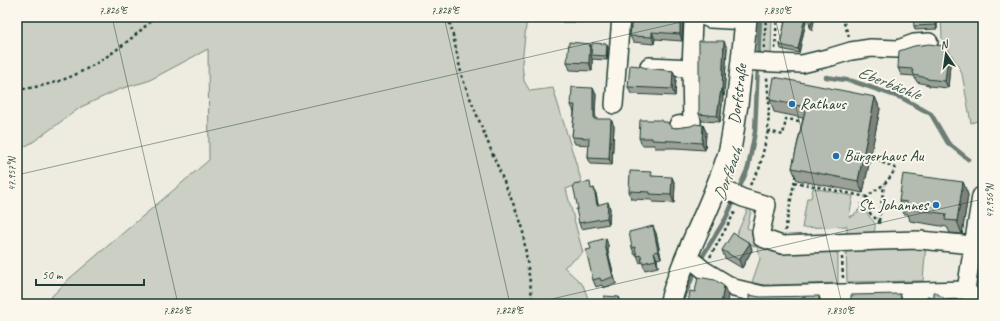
<svg xmlns="http://www.w3.org/2000/svg" width="1000" height="321" viewBox="0 0 1000 321" font-family="Caveat,sans-serif">
<style>
.green{fill:#cbcfc4;stroke:#75867c}
.lines{fill:none;stroke-linecap:round;stroke-linejoin:round}
.stream{stroke:#6c7d74;stroke-width:4.5}
.minor-casing{stroke:#1f3d34;stroke-width:20}
.major-casing{stroke:#1f3d34;stroke-width:24}
.path{stroke:#1f3d34;stroke-width:2.5;stroke-dasharray:3 3;stroke-linecap:butt}
.minor{stroke:#fbf7ec;stroke-width:17}
.major{stroke:#fbf7ec;stroke-width:21}
.wall{fill:#9ba197;stroke:#1f3d34}
.shaded-wall{fill:#7e837b;stroke:#1f3d34}
.building{fill:#b4bbb0;stroke:#1f3d34}
.ticks{fill:none;stroke:#1f3d34;stroke-width:1;stroke-opacity:0.45}
.poi-dot{fill:#1f6fb2;stroke:#fbf7ec;stroke-width:1.5}
.labels{text-anchor:middle;dominant-baseline:central;stroke-width:4;stroke-linejoin:round;paint-order:stroke}
.street-label{font-size:16px;fill:#1f3d34;stroke:#fbf7ec}
.poi-label{font-size:16px;fill:#1f3d34;stroke:#fbf7ec;text-anchor:start}
.water-label{font-size:17px;font-style:italic;fill:#455d54;stroke:#fbf7ec}
.neatline{fill:none;stroke:#1f3d34;stroke-width:1.5}
.ticks-label{font-size:10px;text-anchor:middle;fill:#1f3d34}
</style>
<rect width="100%" height="100%" fill="#eeece1"/>
<filter id="ink" filterUnits="userSpaceOnUse"><feTurbulence type="fractalNoise" baseFrequency=".025" numOctaves="2"/><feDisplacementMap in="SourceGraphic" scale="8" xChannelSelector="R" yChannelSelector="G"/><feConvolveMatrix kernelMatrix="1 2 1 2 8 2 1 2 1" color-interpolation-filters="sRGB"/></filter>
<g filter="url(#ink)">
<path class="green" d="M17,17H527L522,63L524,81L530,91L553,88L582,183L566,189L583,253L564,267L583,285L590,304H44L70,278L209,160L208,49L148,81L120,89L81,107L33,142L17,151Z
M755,17H772L771,54L753,52Z
M941,17H983V30L981,38L983,50V119L971,123L962,74L942,38Z
M813,188L853,196L849,217L851,218L852,215L854,216L855,213H857L858,210H860L861,203L862,204C863,206 864,208 865,210C871,222 881,221 871,237L847,238V226L802,228L807,198H811Z
M749,206L752,207L747,228L755,231L831,246L838,255V283L776,285H751L760,259L758,248L736,236Z
M926,243L923,281L847,282L846,246Z
M983,270V293L976,284Z"/>
<g class="lines">
<path class="stream" d="M826,77L852,81L902,98L931,114L948,143L968,159
M699,262L726,218L748,168L755,132L760,17
M681,304L696,269"/>
<g class="minor-casing">
<path id="minor" d="M705,17L710,19L746,21
M742,61L774,63L802,64L831,57L851,51L871,48L898,49L914,43L929,42
M649,66L691,68
M614,105L621,17
M678,125L692,123L691,68L693,21L696,17
M717,187L730,192L743,198L767,205L761,232L762,238L782,245L880,241L920,240L973,245
M687,256L704,270L734,288L763,295L966,290L981,304
M966,290L981,196"/>
</g>
<g class="major-casing">
<g id="major">
<path id="s1" d="M670,304C684,252 713,205 729,153C733,138 734,121 737,105C740,76 744,47 746,17"/>
</g>
</g>
<path class="path" d="M447,17L451,26L462,77L468,93L493,155L522,225L533,304
M842,17L849,37
M764,48L766,17
M775,49L777,17
M17,90C30,88 43,86 56,82C90,72 130,42 155,17
M768,131L783,135L786,119L806,122
M871,158L895,168C893,174 889,179 884,184C878,190 861,196 866,208C867,212 876,218 879,222V226
M794,182L867,197
M750,185L759,170L768,131L769,105L767,77
M879,221L884,185
M785,231L796,173
M710,257L736,210
M842,257L843,278"/>
<use href="#minor" class="minor"/>
<use href="#major" class="major"/>
</g>
<path class="wall" d="M561,17H584V22H562Z
M632,17H685L683,21L682,41L655,39L654,44L633,42L630,36Z
M786,17H807L799,53L781,49L780,45Z
M937,17V29L915,30L914,26Z
M590,44L591,49L607,44L608,48L607,60L592,59V71L570,70L567,62Z
M727,48L724,96H723L720,122L702,121L699,114Z
M950,65L948,88L929,86V85L917,82L914,76L901,75L898,68Z
M646,68L673,71L676,78L675,96L631,94L628,87Z
M596,94L595,114L596,119L614,126L612,165L591,164L588,158L589,145L575,144L572,137L574,112L571,105Z
M875,97L880,109L863,193L797,180L792,168L803,118L774,112L770,100Z
M662,122L671,127L676,128L703,125L706,132L705,150L676,148H655L654,145H642L639,138Z
M653,176L675,184L674,203L653,202L652,200L631,199L629,191Z
M963,182L968,195L962,234L950,233L947,227L910,221L908,214H904L899,201Z
M594,188L596,194L598,204L610,208L609,224L581,229L579,223L578,209L592,189Z
M656,233L661,258L657,259L658,267L645,270L642,262L640,263L637,255H635L632,248Z
M750,243L752,250L742,268L725,258L722,250Z
M608,245V252L616,284L603,288L602,285L596,287L593,280Z"/>
<path class="shaded-wall" d="M582,17H584V22Z
M680,17H685L683,21L682,41L680,34Z
M805,17H807L799,53L798,49Z
M813,17H815L812,31L810,27Z
M936,17H937V29L936,25Z
M652,32L655,39L654,44L652,37Z
M724,41L727,48L724,96L722,89Z
M590,44L593,52L591,55L592,59V71L589,63Z
M607,44L608,48L607,60L606,56Z
M948,58L950,65L948,88L945,81Z
M673,71L676,78L675,96L672,89Z
M593,88L596,94L595,114L596,117L597,125L594,119L593,111Z
M721,89L723,96L720,122L717,116Z
M875,97L880,109L863,193L858,181Z
M611,119L614,126L612,165L609,159Z
M703,125L706,132L705,150L702,143Z
M672,177L675,184L674,203L671,195Z
M963,182L968,195L962,234L957,221Z
M594,188L596,194L599,211L597,205Z
M608,202L610,208L609,224L607,218Z
M653,226L656,233L661,258L658,251Z
M606,238L608,245V252L616,284L613,277L605,245Z
M750,243L752,250L742,268L739,260Z
M654,252L657,259L658,267L656,260Z
M724,286L728,296L727,304H721Z
M900,294L903,302L904,304H902Z
M819,296L822,304H819Z
M619,297L622,304H619Z"/>
<path class="building" d="M632,17H680V34L652,32V37L630,36Z
M786,17H805L798,49L780,45Z
M808,17H813L810,27Z
M913,17H936V25L914,26Z
M699,41H724L722,89H721L717,116L699,114Z
M569,42L590,44L589,63L567,62Z
M592,43L607,44L606,56L591,55Z
M929,44L943,46L948,58L945,81L927,79V78L914,75L912,69L898,68L899,51L914,46Z
M630,65L640,66L646,68L673,71L672,89L628,87Z
M774,77L875,97L858,181L792,168L806,107L770,100Z
M572,87L593,88V111H594V119H611L609,159L588,158L589,138L572,137L575,105H571Z
M640,120H662V122H667L671,127L676,128L691,126L695,124L703,125L702,143L674,141L652,140V138H639Z
M630,171L652,172L651,176L672,177L671,195L650,194V192L629,191Z
M903,174L963,182L957,221L945,220L946,214L906,208L907,202L899,201Z
M590,182L591,189L594,188L597,205L608,202L607,218L579,223L576,209H578L573,185Z
M653,226L658,251L654,252L656,260L642,263L641,255L637,256L635,247L632,248L629,232Z
M733,233L750,243L739,260L722,250Z
M606,238L605,245L613,277L601,281L600,278L593,280L586,250L591,249L589,243Z
M698,277L715,280L724,286L721,304H688L690,291L695,292Z
M934,291L946,300L953,301V304H922V300L927,301V296L934,297Z
M900,294L902,304H851V295Z
M749,295L760,297L819,296V304H749Z
M604,296L619,297V304H604Z"/>
</g>
<path class="ticks" d="M112,17L178,304M444,17L510,304M775,17L842,304M17,175L703,17M530,304L983,199"/>
<g class="poi-dot">
<circle cx="792" cy="104" r="4"/>
<circle cx="836" cy="156" r="4"/>
<circle cx="936" cy="205" r="4"/>
</g>
<g class="labels">
<g class="street-label">
<text stroke="none"><textPath href="#s1" startOffset="222">Dorfstraße</textPath></text>
</g>
<g class="poi-label">
<text x="800" y="104">Rathaus</text>
<text x="844" y="156">Bürgerhaus Au</text>
<text x="928" y="205" text-anchor="end">St. Johannes</text>
</g>
<g class="water-label">
<text transform="translate(889 83) rotate(21)">Eberbächle</text>
<text transform="translate(728 174) rotate(-70)">Dorfbach</text>
</g>
</g>
<rect width="1000" height="321" fill="none" stroke="#fbf7ec" stroke-width="44"/>
<g transform="translate(946 54) rotate(347)" stroke="#fbf7ec" stroke-width="3" paint-order="stroke">
<path d="M0-3L7 15L0 10L-7 15Z" fill="#1f3d34"/>
<text y="-6" font-size="11" font-weight="bold" text-anchor="middle" fill="#1f3d34">N</text>
</g>
<path d="M36 279v6h108v-6" fill="none" stroke="#1f3d34" stroke-width="2"/>
<text x="42" y="279" font-size="12" fill="#1f3d34" stroke="#fbf7ec" stroke-width="3" paint-order="stroke">50 m</text>
<rect x="22" y="22" width="956" height="277" class="neatline"/>
<g class="ticks-label">
<text x="113" y="14">7.826°E</text>
<text x="445" y="14">7.828°E</text>
<text x="777" y="14">7.830°E</text>
<text transform="translate(11 174) rotate(-90)" y="4">47.957°N</text>
<text transform="translate(989 201) rotate(-90)" y="4">47.956°N</text>
<text x="177" y="314">7.826°E</text>
<text x="509" y="314">7.828°E</text>
<text x="840" y="314">7.830°E</text>
</g>
</svg>
